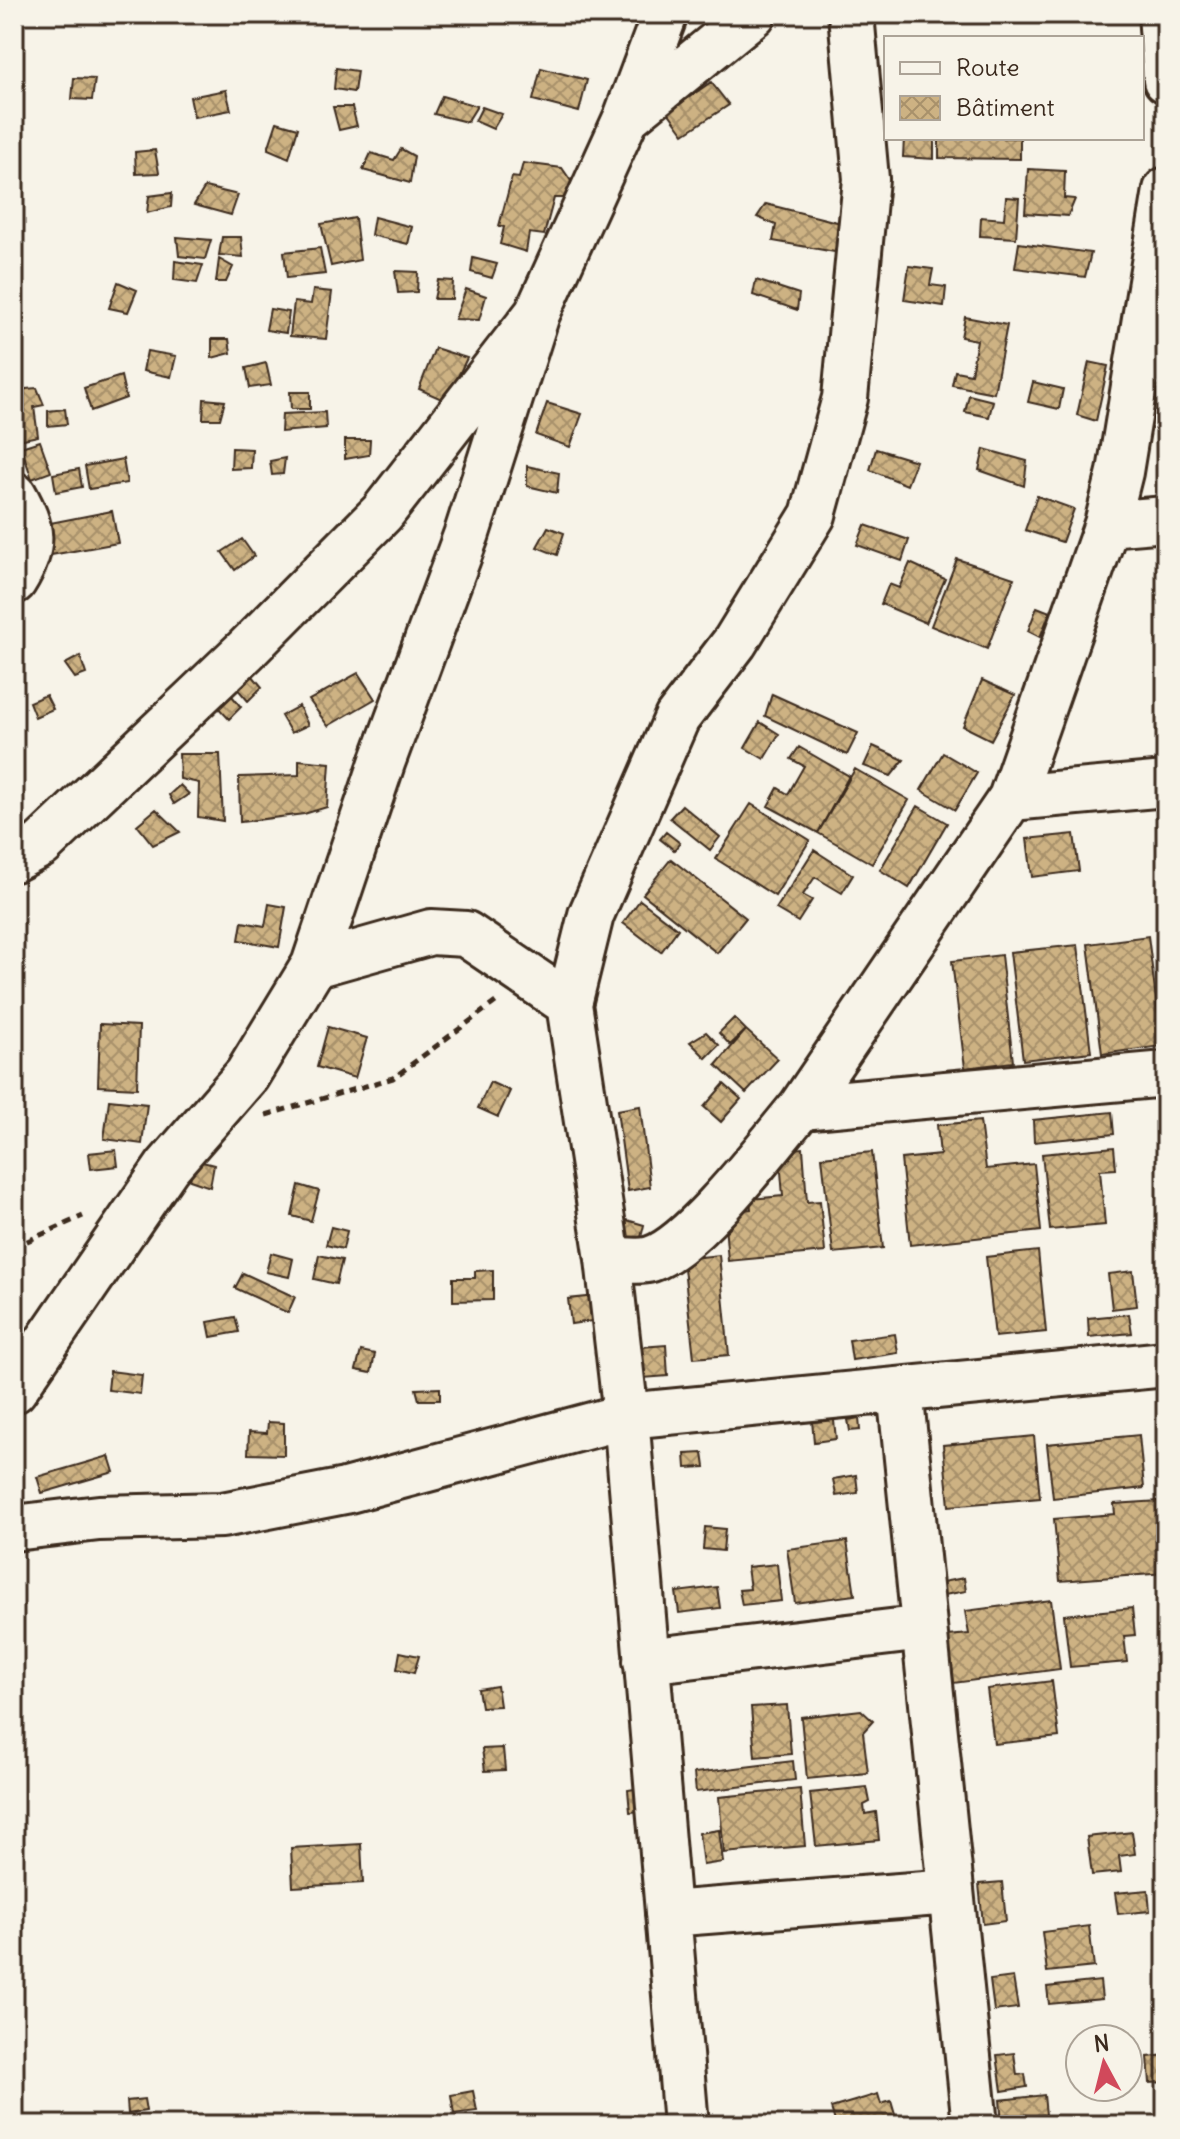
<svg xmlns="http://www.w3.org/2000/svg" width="1180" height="2139" viewBox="0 0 1180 2139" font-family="Delius,sans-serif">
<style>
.building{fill:url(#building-cross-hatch);stroke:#3b2a1e;stroke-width:2}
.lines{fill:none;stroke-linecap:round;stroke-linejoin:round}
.minor-casing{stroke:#3b2a1e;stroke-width:50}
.path{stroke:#3b2a1e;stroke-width:5;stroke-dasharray:8 6;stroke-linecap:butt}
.minor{stroke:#f7f3e8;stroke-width:44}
</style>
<defs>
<pattern id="building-cross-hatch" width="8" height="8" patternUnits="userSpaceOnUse" patternTransform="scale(2)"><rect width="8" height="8" fill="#cdb283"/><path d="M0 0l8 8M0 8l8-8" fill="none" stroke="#a8916b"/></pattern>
</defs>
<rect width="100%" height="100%" fill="#f7f3e8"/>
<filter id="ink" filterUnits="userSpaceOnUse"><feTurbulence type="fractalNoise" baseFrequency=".0125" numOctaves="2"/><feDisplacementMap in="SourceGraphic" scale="16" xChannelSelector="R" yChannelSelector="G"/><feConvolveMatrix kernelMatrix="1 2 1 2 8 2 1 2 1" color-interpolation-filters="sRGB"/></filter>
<g filter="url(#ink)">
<path class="building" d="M336,68L357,71L354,92L334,89Z
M541,68L587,80L579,112L533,100Z
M74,78L95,79L92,100L72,99Z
M711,82L729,105L684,134L668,112Z
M226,90L231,110L194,117L190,97Z
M442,96L477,106L467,122L434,114Z
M333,107H352L357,126L339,130Z
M482,107L502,114L493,129L475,121Z
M277,122L298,128L289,158L268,149Z
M904,138H934V159L903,157Z
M939,138H1020V159L939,158Z
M401,149L414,156L410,183L363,170L371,153L394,160Z
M155,150L159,173L136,174L135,152Z
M523,163L562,168L573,184L568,198H554L544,235L529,233L526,252L500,244L504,227L499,226L512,177L519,178Z
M1028,169L1065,171L1064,198L1075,199L1068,216L1025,213Z
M205,187L238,195L231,215L194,205Z
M172,193L171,207L147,213L149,196Z
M1006,197L1019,198L1016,238L980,236L981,217L1004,219Z
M766,204L849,225L845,240L838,238L835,252L773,241L776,225L757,217Z
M374,217L412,227L408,244L371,235Z
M355,218L360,260L331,266L321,224Z
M177,237L211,240L205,259L179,256Z
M222,237H241L243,257L219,255Z
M1019,243L1091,253L1085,277L1015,268Z
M320,248L325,274L287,278L284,252Z
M473,258L497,264L492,278L471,272Z
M219,259L233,267L226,282H216Z
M175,261L203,265L197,283L174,280Z
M909,266L933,269L930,285L946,287L944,306L904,300Z
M395,271L418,272L417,292L398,293Z
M438,280L453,281L452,299H434Z
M756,280L799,294L797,310L753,295Z
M118,282L137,290L128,312L109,308Z
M466,289L486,296L479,320L455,319Z
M313,290L332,292L326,339L290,336L294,302L311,304Z
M270,309L289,312L286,333L266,330Z
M965,317L1007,325L994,393L952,385L955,371L971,374L977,340L961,337Z
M212,339H229L231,353L212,358Z
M435,348L467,358L446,401L419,389Z
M147,351L176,356L171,377L143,371Z
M1089,362L1108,366L1096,421L1077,415Z
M266,363L271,385L250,388L246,368Z
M121,376L126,398L91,411L84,388Z
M1033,382L1063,389L1059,409L1028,402Z
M37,388L44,405L34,407L38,436L19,440L14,411V390Z
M290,392H310V409H291Z
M969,395L993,401L989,417L965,412Z
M204,399L225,401L220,419H203Z
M547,403L582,414L570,447L536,435Z
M65,409L67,424L48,426V411Z
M325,412L326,428L281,432L282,414Z
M345,440H370L369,455L345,459Z
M40,441L51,472L32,479L21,447Z
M232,448L252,449L251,468L231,469Z
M876,449L916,461L907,485L870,470Z
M984,449L1027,461L1024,486L979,470Z
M285,458L283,474L272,475L270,461Z
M123,459L127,483L89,489L85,466Z
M527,466L559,473L557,493L527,486Z
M79,469L82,487L56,492L53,474Z
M1037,496L1074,509L1062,542L1025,530Z
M112,511L118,543L51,555L45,524Z
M865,525L909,540L902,561L857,545Z
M548,527L564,533L557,555L537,547Z
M242,539L254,556L235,570L222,552Z
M957,559L1014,578L987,649L931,626Z
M910,563L945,579L926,623L881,604L889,584L899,588Z
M1037,607L1050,612L1040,637L1028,631Z
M80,656L86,674L75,678L65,664Z
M358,673L375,699L328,726L309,700Z
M252,675L262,687L248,701L237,688Z
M982,680L1015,695L991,740L963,726Z
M228,691L241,707L229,719L213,702Z
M772,694L858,733L847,755L765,716Z
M46,695L53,709L35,717L29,702Z
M299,706L308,725L291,733L281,716Z
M760,722L779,734L764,759L745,748Z
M873,746L904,760L891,776L864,766Z
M799,747L849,776L818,833L768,806L778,788L788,794L804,766L791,759Z
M943,753L977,773L955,810L921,790Z
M179,754H220L223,821L198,817L199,783L180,779Z
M299,760L330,763L327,807L304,814L240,822L239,777L299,775Z
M855,769L909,800L872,864L818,833Z
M180,785L189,794L174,804L169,795Z
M751,804L810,840L775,896L716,859Z
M682,805L720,837L710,850L670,818Z
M918,806L947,823L909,888L880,870Z
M156,809L180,832L153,845L137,825Z
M666,832L680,843L674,850L660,839Z
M1074,834L1079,871L1032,877L1027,839Z
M814,850L853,875L842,893L815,877L803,895L812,900L798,922L776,909Z
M671,859L746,918L717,953L643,894Z
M640,900L678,929L661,952L623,923Z
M269,904L286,907L279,947L239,940L242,922L265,926Z
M1148,936L1162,1046L1102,1054L1088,944Z
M1161,936H1166V981Z
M1078,945L1091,1052L1023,1060L1010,952Z
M1001,955L1013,1062L965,1068L952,961Z
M734,1018L746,1030L730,1045L719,1033Z
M100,1024L139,1026L137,1088L98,1086Z
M328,1027L367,1038L355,1078L317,1067Z
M746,1030L778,1059L746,1093L716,1065Z
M706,1032L719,1045L706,1058L690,1042Z
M490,1082L510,1091L498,1117L478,1108Z
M724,1084L741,1099L721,1122L704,1107Z
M109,1100L147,1104L142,1144L104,1139Z
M640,1106L650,1187L628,1191L617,1110Z
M1112,1112L1114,1134L1034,1142L1033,1120Z
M980,1121L986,1169L1034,1164L1041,1231L910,1245L901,1159L940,1155L937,1125Z
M1114,1147L1116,1169L1100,1170L1105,1225L1050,1230L1042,1154Z
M803,1148L807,1202L820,1201L825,1252L728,1261L724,1212L751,1209L750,1199L783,1196L780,1159L787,1150Z
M116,1150L118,1166L91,1169L89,1153Z
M872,1152L883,1248L833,1253L822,1157Z
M195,1160L214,1165L210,1187L190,1180Z
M299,1185L319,1191L311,1221L292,1216Z
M627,1220L644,1225L638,1250L620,1245Z
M331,1227L347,1231L343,1249L326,1245Z
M1038,1251L1046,1332L995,1337L986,1257Z
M271,1253L293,1259L289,1277L266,1272Z
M319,1255L342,1260L336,1284L314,1279Z
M719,1255L729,1355L694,1358L683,1259Z
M493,1270V1300L453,1301V1278H475V1271Z
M1133,1271L1137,1306L1112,1309L1108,1274Z
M243,1273L295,1297L288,1313L235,1288Z
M596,1296L599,1320L571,1324L568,1299Z
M1129,1314L1132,1333L1089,1337L1088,1318Z
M235,1317L239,1332L211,1337L208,1322Z
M895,1334L898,1353L852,1360L849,1340Z
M666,1345L668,1376L643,1378L641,1347Z
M361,1351L375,1354L371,1373L356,1370Z
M110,1371L142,1375L140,1394L108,1390Z
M440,1388V1400H419L416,1389Z
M832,1402L836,1439L814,1442L812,1421L794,1423L793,1406Z
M859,1418L860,1430L850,1431L848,1420Z
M268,1422L284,1423V1455L248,1454L249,1432L267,1433Z
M1139,1435L1144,1488L1053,1498L1047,1444Z
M1034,1436L1040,1498L949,1506L943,1445Z
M703,1453L705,1467L686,1468L685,1454Z
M109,1456L114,1472L42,1493L37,1477Z
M856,1475L858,1493L836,1496L833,1479Z
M1159,1501L1165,1573L1060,1581L1054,1519L1115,1514L1114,1504Z
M705,1527L725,1529L723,1551L703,1549Z
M847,1541L855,1595L795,1603L787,1549Z
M777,1564L781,1601L742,1605L739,1590L750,1589L747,1567Z
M964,1578L966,1591L944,1595L942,1582Z
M717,1587L720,1608L679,1613L676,1592Z
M1051,1600L1060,1669L954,1683L948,1636L969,1634L965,1611Z
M1132,1608L1135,1635L1124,1636L1127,1662L1070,1667L1064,1615Z
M400,1652L419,1656L414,1673L397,1669Z
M1052,1681L1059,1737L994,1744L987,1689Z
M497,1686L500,1706L481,1707L478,1689Z
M787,1705L791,1754L755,1757L751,1707Z
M861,1710L873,1721L863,1732L868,1773L807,1779L801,1717Z
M503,1748L505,1770L485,1771L482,1749Z
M793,1761L795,1780L696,1792L694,1773Z
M867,1787L870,1802L864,1805L865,1814L876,1812L879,1840L816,1846L810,1793Z
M641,1788L643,1811L630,1812L628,1790Z
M800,1789L805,1846L724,1853L719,1797Z
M719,1830L723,1862L703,1865L699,1833Z
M1132,1832L1135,1854L1119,1856L1121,1872L1092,1875L1087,1837Z
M361,1844L363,1883L293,1887L291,1848Z
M1002,1882L1006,1921L983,1924L979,1884Z
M1148,1890L1150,1911L1118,1914L1115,1893Z
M1089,1926L1094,1967L1047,1972L1042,1932Z
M1013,1977L1018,2008L994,2011L990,1980Z
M1100,1981L1102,1999L1049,2004L1047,1987Z
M1014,2053L1017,2075L1025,2074L1027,2087L1002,2091L997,2055Z
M1166,2055V2082L1150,2083L1148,2057Z
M473,2091L477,2111L454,2114L451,2095Z
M878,2094L881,2104L891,2101L898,2125H836L831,2108Z
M1044,2095L1046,2115L1037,2116L1038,2125H1002L1000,2100Z
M144,2099L146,2111L128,2114L127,2101Z"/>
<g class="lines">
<g class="minor-casing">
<path id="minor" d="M1161,14L1166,80
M628,116L753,14
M14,495C33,529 36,546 14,581
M1107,524L1166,519
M1011,798L1166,784
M14,859L41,845L246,650L382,513L537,314L626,118L665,14
M314,965L431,932L466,934L569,1004
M801,1107L1166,1074
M608,1259C621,1259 638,1263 651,1259C694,1245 769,1145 801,1107L1011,798L1107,524L1120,472L1166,190
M14,1390L167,1167L247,1075L314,965L383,760L467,533L537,314
M900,1390L975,2125
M14,1528L99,1518L222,1515L345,1491L626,1416L1166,1364
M646,1661L924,1628
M668,1914L951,1892
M686,2125L626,1416L608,1259L569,1004L591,915L677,718L735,642L813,515L845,398L866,179L851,14"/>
</g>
<path class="path" d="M266,1115L393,1078L497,1001
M14,1247L83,1216"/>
<use href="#minor" class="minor"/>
</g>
</g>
<rect width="1180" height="2139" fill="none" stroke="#f7f3e8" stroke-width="48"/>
<rect x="24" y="24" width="1132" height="2091" fill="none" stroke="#3b2a1e" stroke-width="3" filter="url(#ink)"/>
<rect x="884" y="36" width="260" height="104" fill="#f7f3e8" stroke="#aca397" stroke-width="2"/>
<rect x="900" y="62" width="40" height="12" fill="#f7f3e8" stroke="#aca397" stroke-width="2"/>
<text x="956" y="76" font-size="24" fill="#3b2a1e">Route</text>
<rect x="900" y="96" width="40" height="24" fill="url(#building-cross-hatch)" stroke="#aca397" stroke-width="2"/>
<text x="956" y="116" font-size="24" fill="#3b2a1e">Bâtiment</text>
<g transform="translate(1104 2063) rotate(353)"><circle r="38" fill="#f7f3e8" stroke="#aca397" stroke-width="2"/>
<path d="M0-6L14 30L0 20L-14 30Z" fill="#d1495b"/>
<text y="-12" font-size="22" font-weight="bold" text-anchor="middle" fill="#3b2a1e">N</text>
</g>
</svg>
